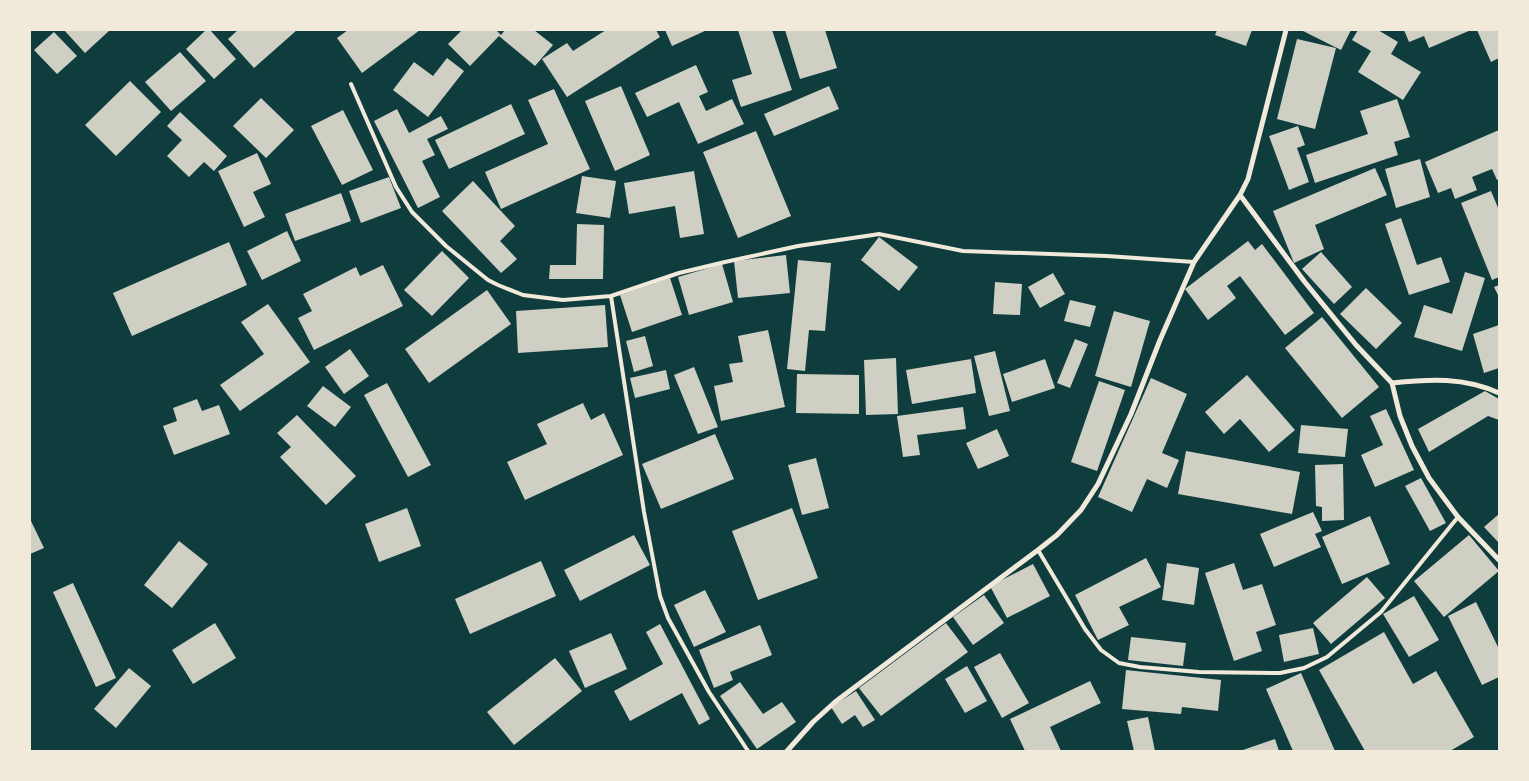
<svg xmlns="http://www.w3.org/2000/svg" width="1529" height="781" viewBox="0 0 1529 781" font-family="Mulish,sans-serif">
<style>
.building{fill:#cfcfc3}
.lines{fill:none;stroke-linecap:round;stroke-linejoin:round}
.service{stroke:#f1e9da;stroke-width:4}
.minor{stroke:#f1e9da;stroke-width:5}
</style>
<rect width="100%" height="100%" fill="#0f3d3e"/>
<path class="building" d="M64,30H110L85,53Z
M206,30H210L236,59L214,79L186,49Z
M238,30H297L254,68L228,39Z
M348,30H420L362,73L337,38Z
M462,30H496L501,35L505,30H534L553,45L535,66L499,36L470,66L448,44Z
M606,30H656L660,37L567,97L542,59L567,43L573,51Z
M665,30H707L672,46Z
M738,30H772L792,90L741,107L732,80L752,74Z
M785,30H825L837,68L800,79Z
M1217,30H1252L1246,46L1215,35Z
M1301,30H1351L1341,50Z
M1358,30H1378L1398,42L1391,54L1421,72L1403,100L1358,72L1371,51L1352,40Z
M1404,30H1471L1429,48L1424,36L1409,42Z
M1477,30H1499V58L1491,62Z
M54,32L77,56L57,74L34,50Z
M1297,39L1336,48L1315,129L1277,119Z
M180,52L206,81L171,111L145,82Z
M447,58L464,71L428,117L393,90L414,62L433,76Z
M696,65L708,92L699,96L706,111L732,99L744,124L698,144L679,102L647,117L635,93Z
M130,81L161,112L116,156L85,125Z
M621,86L650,155L615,171L585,101Z
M829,86L839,109L774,136L764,114Z
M554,89L590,169L501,209L485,172L548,144L528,100Z
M261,98L294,130L266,158L233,126Z
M1397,99L1410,137L1394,142L1398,155L1315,183L1306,155L1368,134L1360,111Z
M511,104L525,134L449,169L435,140Z
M397,109L409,133L441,116L448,129L427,139L435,155L422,161L440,197L418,208L374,121Z
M343,110L373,170L342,185L311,126Z
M180,112L227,156L214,171L204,162L189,177L167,156L182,140L167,126Z
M1298,126L1305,145L1297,148L1309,182L1289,190L1269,136Z
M1499,130V179L1497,180L1492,169L1472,177L1477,190L1455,199L1451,188L1438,193L1425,162Z
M756,131L791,216L738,238L703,152Z
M257,153L271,184L253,192L265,217L244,227L218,171Z
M1420,159L1430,197L1396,208L1385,169Z
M1375,168L1387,195L1315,225L1324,249L1294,263L1273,211Z
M694,171L704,234L680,238L675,206L629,214L624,183Z
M582,176L616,181L610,218L576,213Z
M389,177L401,208L361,223L349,191Z
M473,181L515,226L500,241L517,259L501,273L442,211Z
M1491,191L1499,210V277L1492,280L1461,203Z
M341,193L351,221L295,241L285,214Z
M1401,218L1417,265L1441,257L1450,282L1409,295L1385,224Z
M577,224L604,225L603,279H549L550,265H576Z
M287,231L301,261L262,280L247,251Z
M879,237L918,267L899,291L861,260Z
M1248,241L1255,250L1262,244L1314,313L1285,335L1240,276L1227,286L1236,298L1208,320L1185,289Z
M229,242L247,285L132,336L113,293Z
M442,251L469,278L432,316L404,290Z
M1321,252L1352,287L1334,304L1302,269Z
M786,255L790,293L738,298L734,261Z
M798,260L831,263L825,331L809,330L805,371L787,369Z
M722,264L733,302L689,315L678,277Z
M383,265L403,306L314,350L298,318L312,311L303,294L356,267L360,276Z
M1465,272L1485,278L1462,351L1414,337L1424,305L1452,314Z
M1053,273L1065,294L1040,308L1028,287Z
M670,278L682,315L632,332L620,295Z
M995,282L1022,284L1020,315L993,314Z
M1499,285V297L1494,287Z
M1366,288L1402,323L1376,349L1340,314Z
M487,290L511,324L429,383L405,349Z
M1070,300L1096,306L1090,327L1064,321Z
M268,304L310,362L240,411L220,385L264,354L241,322Z
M605,305L608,347L518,353L516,311Z
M1114,311L1150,321L1131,387L1095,376Z
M1322,317L1379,387L1342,418L1285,348Z
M1499,325V368L1484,373L1473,334Z
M768,330L785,407L721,421L714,386L733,382L729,364L743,362L738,336Z
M645,336L653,366L634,372L626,341Z
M1075,339L1088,344L1070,388L1057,383Z
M350,349L369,376L344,394L325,367Z
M995,351L1010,411L989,416L974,356Z
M896,358L898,414L866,415L864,360Z
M971,359L976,393L912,404L906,370Z
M1045,359L1055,388L1012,402L1003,374Z
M694,367L718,427L698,434L674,375Z
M666,370L670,389L635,398L630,378Z
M797,374L859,375V414L796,413Z
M1247,375L1295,430L1269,452L1240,419L1224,434L1205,412Z
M1151,378L1187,394L1162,453L1179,460L1167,488L1147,479L1132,512L1098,497Z
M1099,381L1125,390L1097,471L1071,462Z
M387,383L431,465L408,477L364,395Z
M323,386L351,407L335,427L307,406Z
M1485,391L1499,399V420L1488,416L1429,452L1418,429Z
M197,399L202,411L219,405L230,434L174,455L163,426L177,421L173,408Z
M583,403L591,420L604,413L623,455L525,500L507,462L547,444L537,424Z
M963,407L966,429L917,435L920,455L903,457L897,416Z
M1386,409L1414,470L1375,487L1361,455L1383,445L1370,416Z
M297,415L356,476L326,505L280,457L291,447L277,433Z
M1301,425L1348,429L1345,457L1298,453Z
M997,429L1009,456L978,469L966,443Z
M715,434L734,479L661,509L642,464Z
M1186,451L1300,472L1292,514L1178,494Z
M816,458L829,508L802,515L788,465Z
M1343,464L1344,520L1322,521V507L1316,506L1315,465Z
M1421,478L1446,523L1430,531L1405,486Z
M407,508L421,546L379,562L365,524Z
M792,508L818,578L758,600L732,531Z
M1313,512L1322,531L1315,534L1321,547L1274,567L1260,534Z
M1499,514V543L1484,527Z
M1370,516L1390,564L1342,584L1322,537Z
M30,519L44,548L30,554Z
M634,535L650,565L580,601L564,570Z
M1469,535L1499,571L1444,617L1414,581Z
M179,541L208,564L172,608L144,585Z
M1146,558L1161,587L1119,607L1129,625L1098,640L1075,595Z
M541,561L556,596L470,634L455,599Z
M1167,563L1199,568L1194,605L1162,600Z
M1234,563L1243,590L1262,584L1276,625L1256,632L1262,651L1234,661L1205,573Z
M1033,564L1050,596L1007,618L990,586Z
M1367,577L1385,598L1331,644L1313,623Z
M73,583L116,678L96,687L53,592Z
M705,590L726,632L694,647L674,605Z
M984,595L1004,623L973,645L953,617Z
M1414,596L1439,640L1409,657L1383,614Z
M1476,602L1499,649V677L1482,685L1448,616Z
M215,623L236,658L193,684L172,650Z
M946,623L968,652L881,716L859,688Z
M660,624L710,719L699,725L682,693L630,721L614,691L663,664L646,632Z
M760,625L772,655L730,672L733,680L714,688L699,650Z
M1313,628L1319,654L1284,662L1279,635Z
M1384,632L1413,684L1436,671L1474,737L1450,751H1365L1319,670Z
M611,633L627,669L585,688L569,651Z
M1131,637L1186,643L1183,666L1128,660Z
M1000,653L1029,703L1002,718L974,667Z
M555,658L582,691L514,745L487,712Z
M967,666L987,701L965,713L945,679Z
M129,668L151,686L116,728L94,709Z
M1126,670L1221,680L1218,711L1182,707L1181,714L1122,709Z
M1301,673L1335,751H1293L1266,689Z
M1090,681L1101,703L1050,727L1061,751H1025L1010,719Z
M740,682L763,714L782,702L796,722L757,749L720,696Z
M856,691L875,720L863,727L855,715L842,724L831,707Z
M1148,717L1155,751H1134L1127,721Z
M1275,739L1279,751H1240Z"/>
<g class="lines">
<path class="service" d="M351,84L396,187L412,212L446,246L488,280L498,285L523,295L563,300L611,296L679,273L725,262L798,246L873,235L879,234L963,251L1107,256L1194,262
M611,296L644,512L660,596L668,618L709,692L748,751
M1038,550L1085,629L1101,650L1119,663L1140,667L1199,672L1280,673L1304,668L1327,657L1381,612L1458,517"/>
<path class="minor" d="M1240,195L1304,281L1356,345L1392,383L1400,416L1412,446L1429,478L1458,517L1499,560
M1392,383C1430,379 1464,377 1499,393
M787,751L813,722L835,702L1038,550L1057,535L1081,510L1098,484L1131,414L1160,340L1194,262L1240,195L1248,179L1286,30"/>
</g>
<rect width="1529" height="781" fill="none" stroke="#f1e9da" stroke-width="62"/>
</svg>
